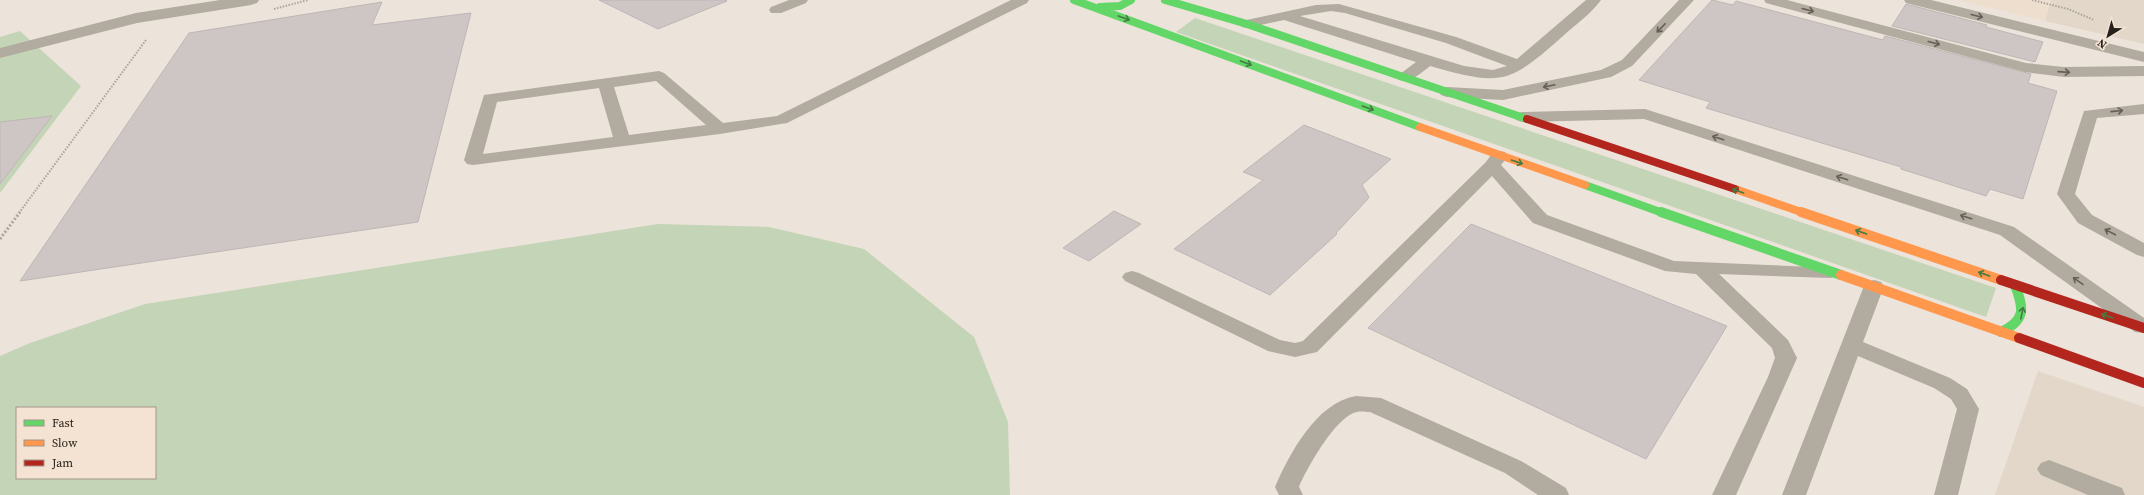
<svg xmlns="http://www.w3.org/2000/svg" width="2144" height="495" viewBox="0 0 2144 495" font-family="'Source Serif 4',serif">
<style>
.commercial{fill:#e2d7c9}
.built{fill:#eedecd}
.green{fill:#c4d4b6;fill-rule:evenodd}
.building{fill:#cdc6c4;stroke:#beb6b5}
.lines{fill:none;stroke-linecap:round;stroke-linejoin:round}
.path-far1{stroke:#aba59d;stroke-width:2;stroke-dasharray:1.5 1.5;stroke-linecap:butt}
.path{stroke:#aba59d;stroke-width:3;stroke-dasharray:2 2;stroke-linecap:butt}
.lane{fill:#b1aba0;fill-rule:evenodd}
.street{fill:#b1aba0;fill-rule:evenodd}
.fast-far1{stroke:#63d668;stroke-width:8}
.fast{stroke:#63d668;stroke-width:10}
.slow-far1{stroke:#ff974d;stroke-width:8}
.slow{stroke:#ff974d;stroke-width:10}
.jam-far1{stroke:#b3261e;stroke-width:8}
.jam{stroke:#b3261e;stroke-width:10}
.oneway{stroke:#655f57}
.oneway2{stroke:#457c42}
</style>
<rect width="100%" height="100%" fill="#ece3da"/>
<path class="commercial" d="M2051,0H2144V44L2045,21Z
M2038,371L2144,407V495H1995Z"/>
<path class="built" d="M1958,0H2051L2045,21Z"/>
<path class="green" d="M1195,18L1996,288L1986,317L1176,32Z
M20,31L81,86L0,193V37Z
M658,224L769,227L864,249L974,337L1008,422L1010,495H0V356L30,343L145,304ZM17,408H155V478H17Z"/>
<path class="building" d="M599,0H726L727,1L658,29Z
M1712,0L1733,5L1736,1L1883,40L1885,36L2031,74L2028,83L2057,91L2023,199L1990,189L1986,196L1901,169V167L1706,108L1710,102L1639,80Z
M382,2L372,25L471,13L418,222L20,281L189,33Z
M1906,4L1987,25L1986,27L2043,42L2035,62L1892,26Z
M52,116L0,184V122Z
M1304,125L1391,159L1362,185L1369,197L1367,200L1336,233L1337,234L1270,295L1174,249L1263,180L1243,172Z
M1114,211L1141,224L1089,261L1063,248Z
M1471,224L1727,326L1646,459L1368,328Z"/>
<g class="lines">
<path class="path-far1" d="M2032,0L2068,9L2094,20
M274,9L308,0
M19,213L146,40"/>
<path class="path" d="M0,239L20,212"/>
<path class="lane" d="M789,0H808L806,3L781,13H771L769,10L771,7Z
M1011,0H1029L1027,3L787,123L720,134L473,165L467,164L464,160L484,95L659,71L664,73L723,123L777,116ZM656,81L706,125L629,135L614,87ZM599,88L613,137L483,154L497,102Z
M1586,0H1601C1592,13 1575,25 1563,36C1508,85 1501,86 1430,66C1421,73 1411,83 1399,80L1396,77L1416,62L1284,20L1247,28L1242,27L1240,24L1242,21L1316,5L1339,4L1456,37L1517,59ZM1331,11L1345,13L1446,43L1507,66L1493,70L1464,66L1300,16Z
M1679,0H1694L1632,66L1611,77L1503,100L1447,97L1441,95L1439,92L1441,89L1447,87L1503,90L1601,70L1622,60Z
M1764,0H1787L2026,63L2064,67L2144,66V76L2064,77L2025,72L1766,3Z
M2144,104V114L2097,118L2075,194L2092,215L2144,243V257L2137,255L2078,223L2057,194L2084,111Z
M1645,109L2014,227L2144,318V333L2135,332L2000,235L1644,119L1522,122L1516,120L1514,117L1516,114L1522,112Z
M1499,151L1505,152L1508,156L1501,165L1547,215L1674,261L1837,268L1840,272L1837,276L1830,278L1719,274L1788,340L1797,358L1736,495H1712L1768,377L1775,358L1772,348L1696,274L1665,271L1533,223L1492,176L1317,352L1295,357L1268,351L1125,281L1122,277L1125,273L1132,271L1139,273L1280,340L1295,343L1303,341L1486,162L1493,152Z
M1874,280L1881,282L1884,286L1863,342L1950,378L1967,389L1979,409L1958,495H1934L1957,409L1951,399L1934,388L1858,356L1806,495H1782L1864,286L1867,282Z
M1356,396L1381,398L1521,461L1566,488L1569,495H1538L1505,473L1370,412C1366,412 1361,411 1357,412C1336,416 1307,468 1299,487L1303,495H1279L1275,487C1290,453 1316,403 1356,396Z
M2049,460L2122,488L2125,495H2088L2041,475L2037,469L2041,463Z"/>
<path class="street" d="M220,0H259L257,3L251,5L137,23L0,58V48L136,13Z
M1904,0H1931L2144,52V62L1906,3Z"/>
<path class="fast-far1" d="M1074,0L1420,127
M1165,0L1247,24L1527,119
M1100,7L1120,6L1131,0
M1585,185L1663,213"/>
<path class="fast" d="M1661,212L1841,275
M2001,332C2026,320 2024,309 2015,285"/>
<path class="slow-far1" d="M1420,127L1585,185
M1735,189L1804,213"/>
<path class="slow" d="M1801,212L2001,280
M1841,275L2019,338"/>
<path class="jam-far1" d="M1527,119L1735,189"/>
<path class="jam" d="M2001,280L2144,328
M2019,338L2144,383"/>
</g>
<defs><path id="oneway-shaft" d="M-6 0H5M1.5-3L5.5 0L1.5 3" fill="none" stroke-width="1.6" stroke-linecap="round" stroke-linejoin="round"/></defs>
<g class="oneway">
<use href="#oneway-shaft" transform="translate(1808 10) rotate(15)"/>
<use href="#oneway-shaft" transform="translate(1977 16) rotate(14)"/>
<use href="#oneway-shaft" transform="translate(1661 28) rotate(134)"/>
<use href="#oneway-shaft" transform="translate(1934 43) rotate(15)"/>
<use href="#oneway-shaft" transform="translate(2064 72) rotate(4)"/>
<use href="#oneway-shaft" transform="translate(1549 86) rotate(168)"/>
<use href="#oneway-shaft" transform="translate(2117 111) rotate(-6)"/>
<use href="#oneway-shaft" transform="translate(1718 138) rotate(-162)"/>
<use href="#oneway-shaft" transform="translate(1842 178) rotate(-162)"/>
<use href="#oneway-shaft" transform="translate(1966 217) rotate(-162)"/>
<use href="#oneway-shaft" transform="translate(2110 232) rotate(-152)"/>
<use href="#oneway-shaft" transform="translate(2078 281) rotate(-145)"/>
</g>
<g class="oneway2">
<use href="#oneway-shaft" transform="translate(1124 18) rotate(20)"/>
<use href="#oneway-shaft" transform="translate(1246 63) rotate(20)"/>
<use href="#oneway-shaft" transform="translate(1368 108) rotate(20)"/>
<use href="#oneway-shaft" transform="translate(1517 162) rotate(19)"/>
<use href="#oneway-shaft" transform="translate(1738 191) rotate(-161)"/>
<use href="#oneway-shaft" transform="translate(1861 232) rotate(-161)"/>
<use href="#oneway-shaft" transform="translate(1984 274) rotate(-161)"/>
<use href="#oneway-shaft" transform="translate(2022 313) rotate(-79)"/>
<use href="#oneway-shaft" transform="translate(2107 316) rotate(-161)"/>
</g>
<rect x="16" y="407" width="140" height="72" fill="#f4e3d2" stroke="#a29589"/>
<rect x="24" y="420" width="20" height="6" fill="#63d668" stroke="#a29589"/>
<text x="52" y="427" font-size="12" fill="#27211b">Fast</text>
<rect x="24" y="440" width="20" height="6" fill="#ff974d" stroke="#a29589"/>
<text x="52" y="447" font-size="12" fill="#27211b">Slow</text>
<rect x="24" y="460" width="20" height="6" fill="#b3261e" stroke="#a29589"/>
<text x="52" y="467" font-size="12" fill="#27211b">Jam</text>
<g transform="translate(2108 36) rotate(217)" stroke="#f4e3d2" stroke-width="3" paint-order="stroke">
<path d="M0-3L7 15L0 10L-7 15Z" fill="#27211b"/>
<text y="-6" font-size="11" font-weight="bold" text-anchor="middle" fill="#27211b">N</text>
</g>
</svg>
